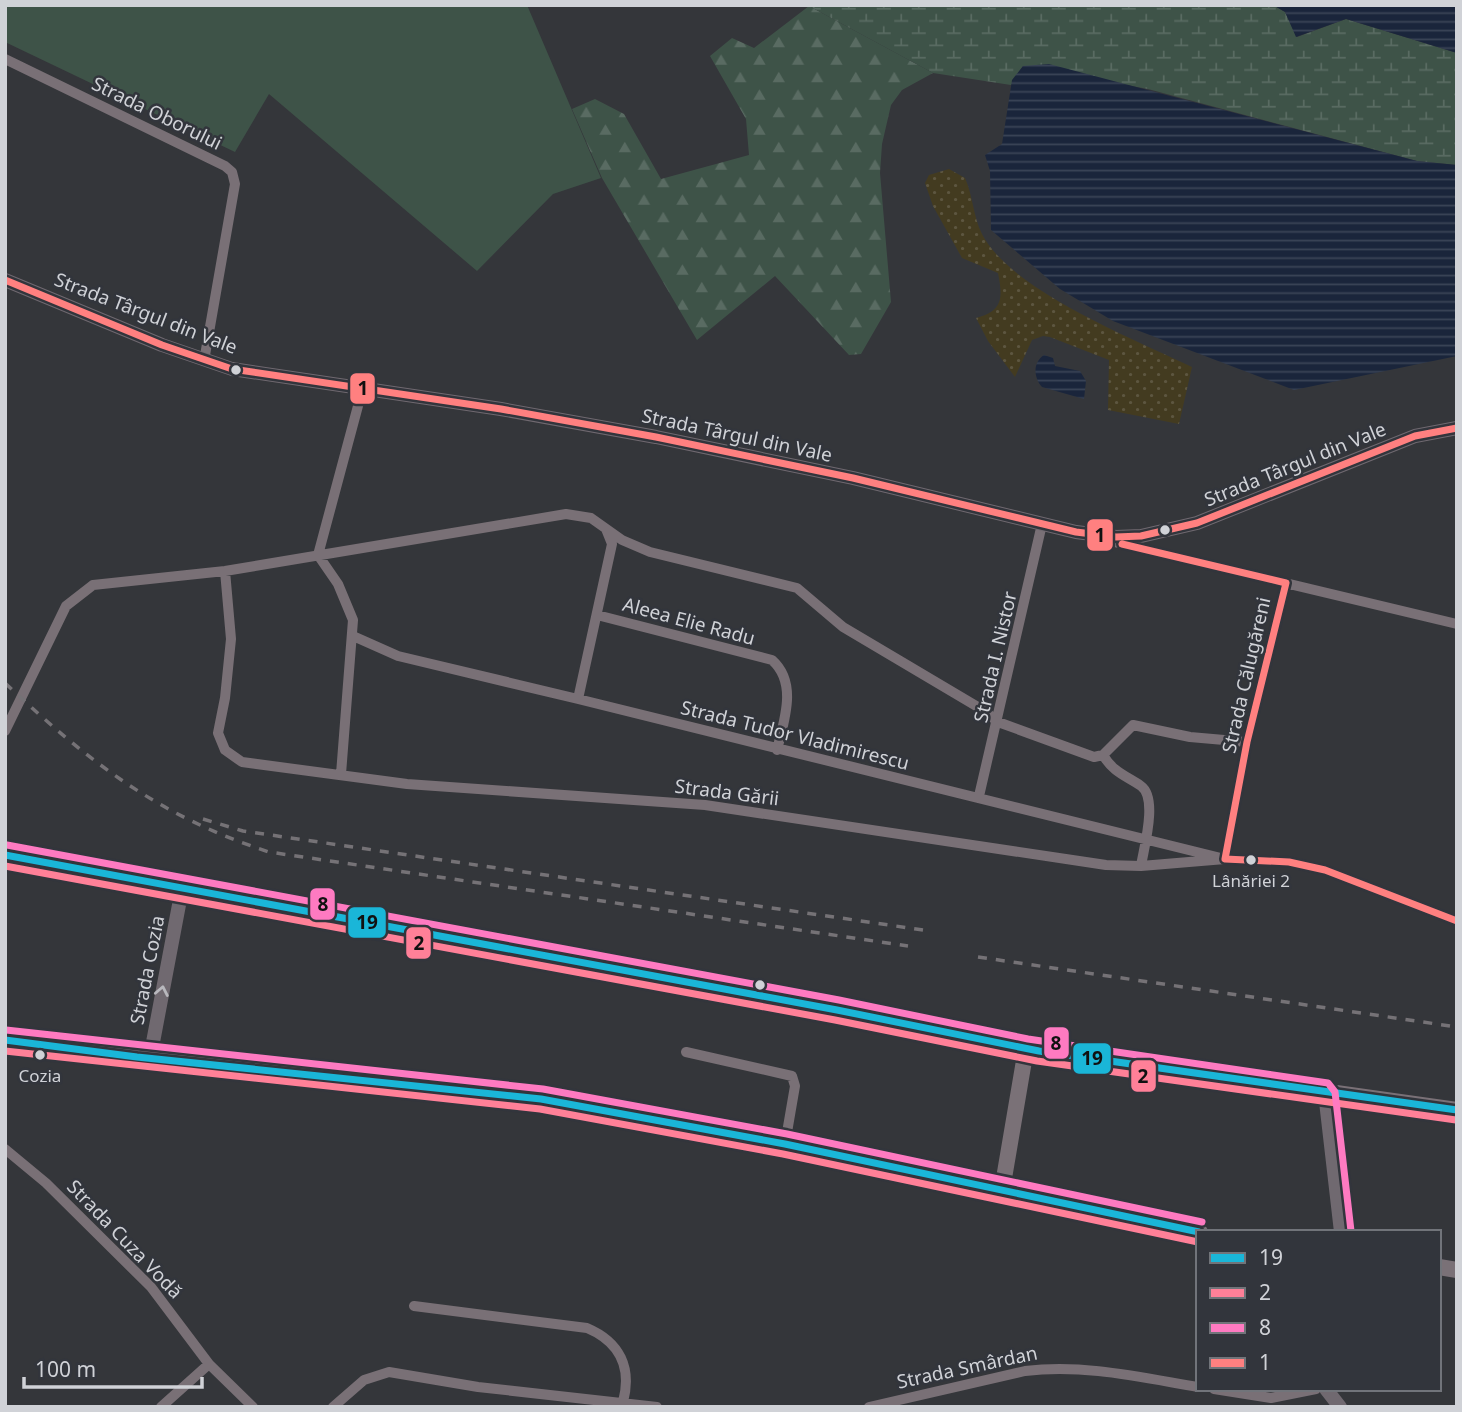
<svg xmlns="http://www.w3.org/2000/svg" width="1462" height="1412" viewBox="0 0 1462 1412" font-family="'Noto Sans',sans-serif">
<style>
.grass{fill:#3e5348}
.forest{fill:url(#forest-firs)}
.wetland{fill:url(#wetland-marsh)}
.sand{fill:url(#sand-dots)}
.water{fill:url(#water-rules)}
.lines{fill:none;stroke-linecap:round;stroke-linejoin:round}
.street{stroke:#797076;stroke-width:10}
.secondary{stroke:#706970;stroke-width:14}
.primary{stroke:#7a7177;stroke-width:16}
.rail{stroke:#757276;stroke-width:3.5;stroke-dasharray:9 9;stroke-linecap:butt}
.bus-1-casing{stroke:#32353c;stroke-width:12}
.bus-2-casing{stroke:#32353c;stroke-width:12}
.bus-3-casing{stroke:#32353c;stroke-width:12}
.bus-4-casing{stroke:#32353c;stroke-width:12}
.bus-1{stroke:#1ab6d8;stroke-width:7}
.bus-2{stroke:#ff8098;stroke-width:7}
.bus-3{stroke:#fe7ac1;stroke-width:7}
.bus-4{stroke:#ff8080;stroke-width:7}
.oneway{stroke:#b8b8bd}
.bus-dot{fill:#d0d2d7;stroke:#32353c;stroke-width:2.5}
.labels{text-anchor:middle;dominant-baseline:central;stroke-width:5;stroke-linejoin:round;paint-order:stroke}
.bus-label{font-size:17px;fill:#d0d2d7;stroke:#32353c}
.street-label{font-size:19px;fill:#d0d2d7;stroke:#32353c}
.line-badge{stroke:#32353c;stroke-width:2.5}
.pale-badge-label{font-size:19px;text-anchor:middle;font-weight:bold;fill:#111}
</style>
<defs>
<pattern id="forest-firs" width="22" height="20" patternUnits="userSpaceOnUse" patternTransform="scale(1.75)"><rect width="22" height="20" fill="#3e5348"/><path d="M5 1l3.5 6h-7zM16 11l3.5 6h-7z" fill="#596b62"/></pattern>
<pattern id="wetland-marsh" width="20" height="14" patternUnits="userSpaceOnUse" patternTransform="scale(1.75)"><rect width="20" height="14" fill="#3e5348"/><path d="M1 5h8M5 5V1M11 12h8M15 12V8" fill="none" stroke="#596b62"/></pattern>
<pattern id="sand-dots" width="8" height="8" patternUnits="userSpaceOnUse" patternTransform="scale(1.75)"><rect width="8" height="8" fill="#433b20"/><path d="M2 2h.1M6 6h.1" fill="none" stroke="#5d5640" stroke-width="1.8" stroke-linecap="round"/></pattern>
<pattern id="water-rules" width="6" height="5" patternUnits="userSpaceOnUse" patternTransform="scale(1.75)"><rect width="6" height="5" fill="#1a253b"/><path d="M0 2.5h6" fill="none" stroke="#3a4457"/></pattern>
</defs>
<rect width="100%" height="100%" fill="#34363a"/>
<path class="grass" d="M5,5H527L601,178L553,194L477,271L269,94L235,152L5,42Z"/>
<path class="forest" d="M809,6L933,73L902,90L891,105L882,144L880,173L891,302L861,354L849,355L775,276L697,340L602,178L572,109L595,99L624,114L661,179L749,155L746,119L710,56L732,38L754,48Z"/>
<path class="wetland" d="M1273,5L1285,12L1297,37L1346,19L1457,53V165L1417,161L1148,89L1023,66L1011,85L933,73L809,6Z"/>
<path class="sand" d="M949,169L965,178C973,196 973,216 982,234C1010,290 1136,340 1192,367L1179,424L1108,410L1109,360L1050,337L1043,336L1032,340L1015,377L988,341L976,318C1003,311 1003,298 998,273L962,258L933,206L925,183L929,175Z"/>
<path class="water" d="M1273,5H1457V53L1346,19L1296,37L1285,12Z
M1049,64L1417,161L1457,165V356L1294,390L1113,321L1060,289L991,230L990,171L985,155L1002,144L1012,80L1023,66Z
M1044,355L1053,358L1055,366L1080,371L1086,381L1084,399L1042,387C1034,378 1032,363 1044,355Z"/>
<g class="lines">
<path class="street" d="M5,59L225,166L232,172L235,184L204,361
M606,529L612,544L578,699L1225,859L1289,862L1325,870L1457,921
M1110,541L1457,624
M225,571L231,639L225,698L218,733L225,750L242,762L407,784L705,805L1106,865L1141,866L1225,859
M597,615L772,660C798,683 784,721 777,750
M353,636L398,656L578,699
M5,731L66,606L93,585L225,571L566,514L591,518L622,540L650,552L797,588L843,627L983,710L998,722L1094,757L1103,755L1133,725L1190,737L1247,742
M1103,755C1114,773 1125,775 1141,786C1158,798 1144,847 1141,866
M341,774L353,620L338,584L318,555L362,391
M979,796L1042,524
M1225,859L1247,742L1286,583
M686,1052L792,1076L795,1086L785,1144
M5,1149L46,1183L151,1287L209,1364L253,1407
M414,1306L587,1328C620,1342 632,1368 623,1402
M1214,1389L1271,1398L1316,1389
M161,1407L209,1364
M333,1407L364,1380L389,1372L478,1387L657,1407
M869,1407L1025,1371C1084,1364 1139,1377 1198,1387"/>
<path class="secondary" d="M5,280L162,345L232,369L501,409L656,437L853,478L1076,532L1116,537L1141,536L1197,523L1415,436L1457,428
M150,1058L182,889
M1325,1093L1341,1232
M1326,1389L1340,1407"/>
<path class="primary" d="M5,855L837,1010L1039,1051L1457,1110
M5,1040L137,1057L541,1099L785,1144L1200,1232
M1002,1190L1026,1049
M1439,1267L1457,1270"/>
<path class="rail" d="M5,683C89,762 158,816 269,852L908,946
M203,819L243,831L923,930
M978,957L1457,1027"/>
<g class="bus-1-casing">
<path id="bus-1" d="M5,855L837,1010L1039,1051L1457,1110
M5,1040L137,1057L541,1099L785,1144L1199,1232"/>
</g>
<g class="bus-2-casing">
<path id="bus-2" d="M5,866L835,1020L1037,1061L1456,1120
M5,1051L540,1109L783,1154L1198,1242"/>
</g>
<g class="bus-3-casing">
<path id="bus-3" d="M7,845L839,1000L1028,1039L1328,1083L1335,1092L1351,1231
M6,1030L543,1089L787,1134L1202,1222"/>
</g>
<g class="bus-4-casing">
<path id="bus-4" d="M5,280L162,345L232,369L501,409L656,437L853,478L1076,532L1116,537L1141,536L1197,523L1415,436L1457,428
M1122,544L1286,583L1247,742L1225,859L1289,862L1325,870L1457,921"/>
</g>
<use href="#bus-1" class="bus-1"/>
<use href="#bus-2" class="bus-2"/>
<use href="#bus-3" class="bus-3"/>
<use href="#bus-4" class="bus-4"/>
</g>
<defs><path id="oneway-chevron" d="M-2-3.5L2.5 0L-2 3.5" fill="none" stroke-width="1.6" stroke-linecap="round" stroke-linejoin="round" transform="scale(1.75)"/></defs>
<use class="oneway" href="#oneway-chevron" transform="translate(162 991) rotate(-79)"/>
<g class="bus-dot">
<circle cx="236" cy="370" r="6"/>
<circle cx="1165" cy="530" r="6"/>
<circle cx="1251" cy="860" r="6"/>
<circle cx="760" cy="985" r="6"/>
<circle cx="40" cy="1055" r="6"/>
</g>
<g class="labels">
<g class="bus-label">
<text x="1251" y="880">Lânăriei 2</text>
<text x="40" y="1075">Cozia</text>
</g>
<g class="street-label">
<text transform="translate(157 113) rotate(26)">Strada Oborului</text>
<text transform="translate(146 313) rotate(21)">Strada Târgul din Vale</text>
<text transform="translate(737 435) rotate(12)">Strada Târgul din Vale</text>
<text transform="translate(1295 464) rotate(-22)">Strada Târgul din Vale</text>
<text transform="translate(689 621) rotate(15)">Aleea Elie Radu</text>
<text transform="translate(995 657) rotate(-77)">Strada I. Nistor</text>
<text transform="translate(1246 675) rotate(-77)">Strada Călugăreni</text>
<text transform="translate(795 735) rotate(14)">Strada Tudor Vladimirescu</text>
<text transform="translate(727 792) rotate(7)">Strada Gării</text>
<text transform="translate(147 970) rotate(-79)">Strada Cozia</text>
<text transform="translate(125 1239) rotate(46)">Strada Cuza Vodă</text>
<text transform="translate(967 1367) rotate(-12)">Strada Smârdan</text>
</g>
</g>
<g class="line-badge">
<rect x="349" y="372" width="27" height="33" rx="7" fill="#ff8080"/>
<rect x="1086" y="518" width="28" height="34" rx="7" fill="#ff8080"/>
<rect x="309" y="887" width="27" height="34" rx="7" fill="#fe7ac1"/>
<rect x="347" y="906" width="40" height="33" rx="7" fill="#1ab6d8"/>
<rect x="405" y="926" width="27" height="34" rx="7" fill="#ff8098"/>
<rect x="1043" y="1026" width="27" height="34" rx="7" fill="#fe7ac1"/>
<rect x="1072" y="1042" width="40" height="33" rx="7" fill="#1ab6d8"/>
<rect x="1130" y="1059" width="27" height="34" rx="7" fill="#ff8098"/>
</g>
<g class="pale-badge-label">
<text x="363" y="395">1</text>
<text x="1100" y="542">1</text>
<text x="323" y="911">8</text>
<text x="367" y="929">19</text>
<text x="419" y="950">2</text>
<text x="1056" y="1050">8</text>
<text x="1092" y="1065">19</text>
<text x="1143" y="1083">2</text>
</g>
<rect width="1462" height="1412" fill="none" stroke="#d0d2d7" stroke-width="14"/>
<rect x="1196" y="1230" width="245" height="161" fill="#32353c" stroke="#71747a" stroke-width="2"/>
<rect x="1210" y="1253" width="35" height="10" fill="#1ab6d8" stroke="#71747a" stroke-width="2"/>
<text x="1259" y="1265" font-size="21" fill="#d0d2d7">19</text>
<rect x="1210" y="1288" width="35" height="10" fill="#ff8098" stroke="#71747a" stroke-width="2"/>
<text x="1259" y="1300" font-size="21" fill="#d0d2d7">2</text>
<rect x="1210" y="1323" width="35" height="10" fill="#fe7ac1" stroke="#71747a" stroke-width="2"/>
<text x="1259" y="1335" font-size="21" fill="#d0d2d7">8</text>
<rect x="1210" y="1358" width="35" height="10" fill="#ff8080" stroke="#71747a" stroke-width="2"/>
<text x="1259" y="1370" font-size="21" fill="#d0d2d7">1</text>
<path d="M24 1377v10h178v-10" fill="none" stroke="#d0d2d7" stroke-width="3.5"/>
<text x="35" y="1377" font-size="21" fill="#d0d2d7" stroke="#32353c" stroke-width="5" paint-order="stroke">100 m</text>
</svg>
